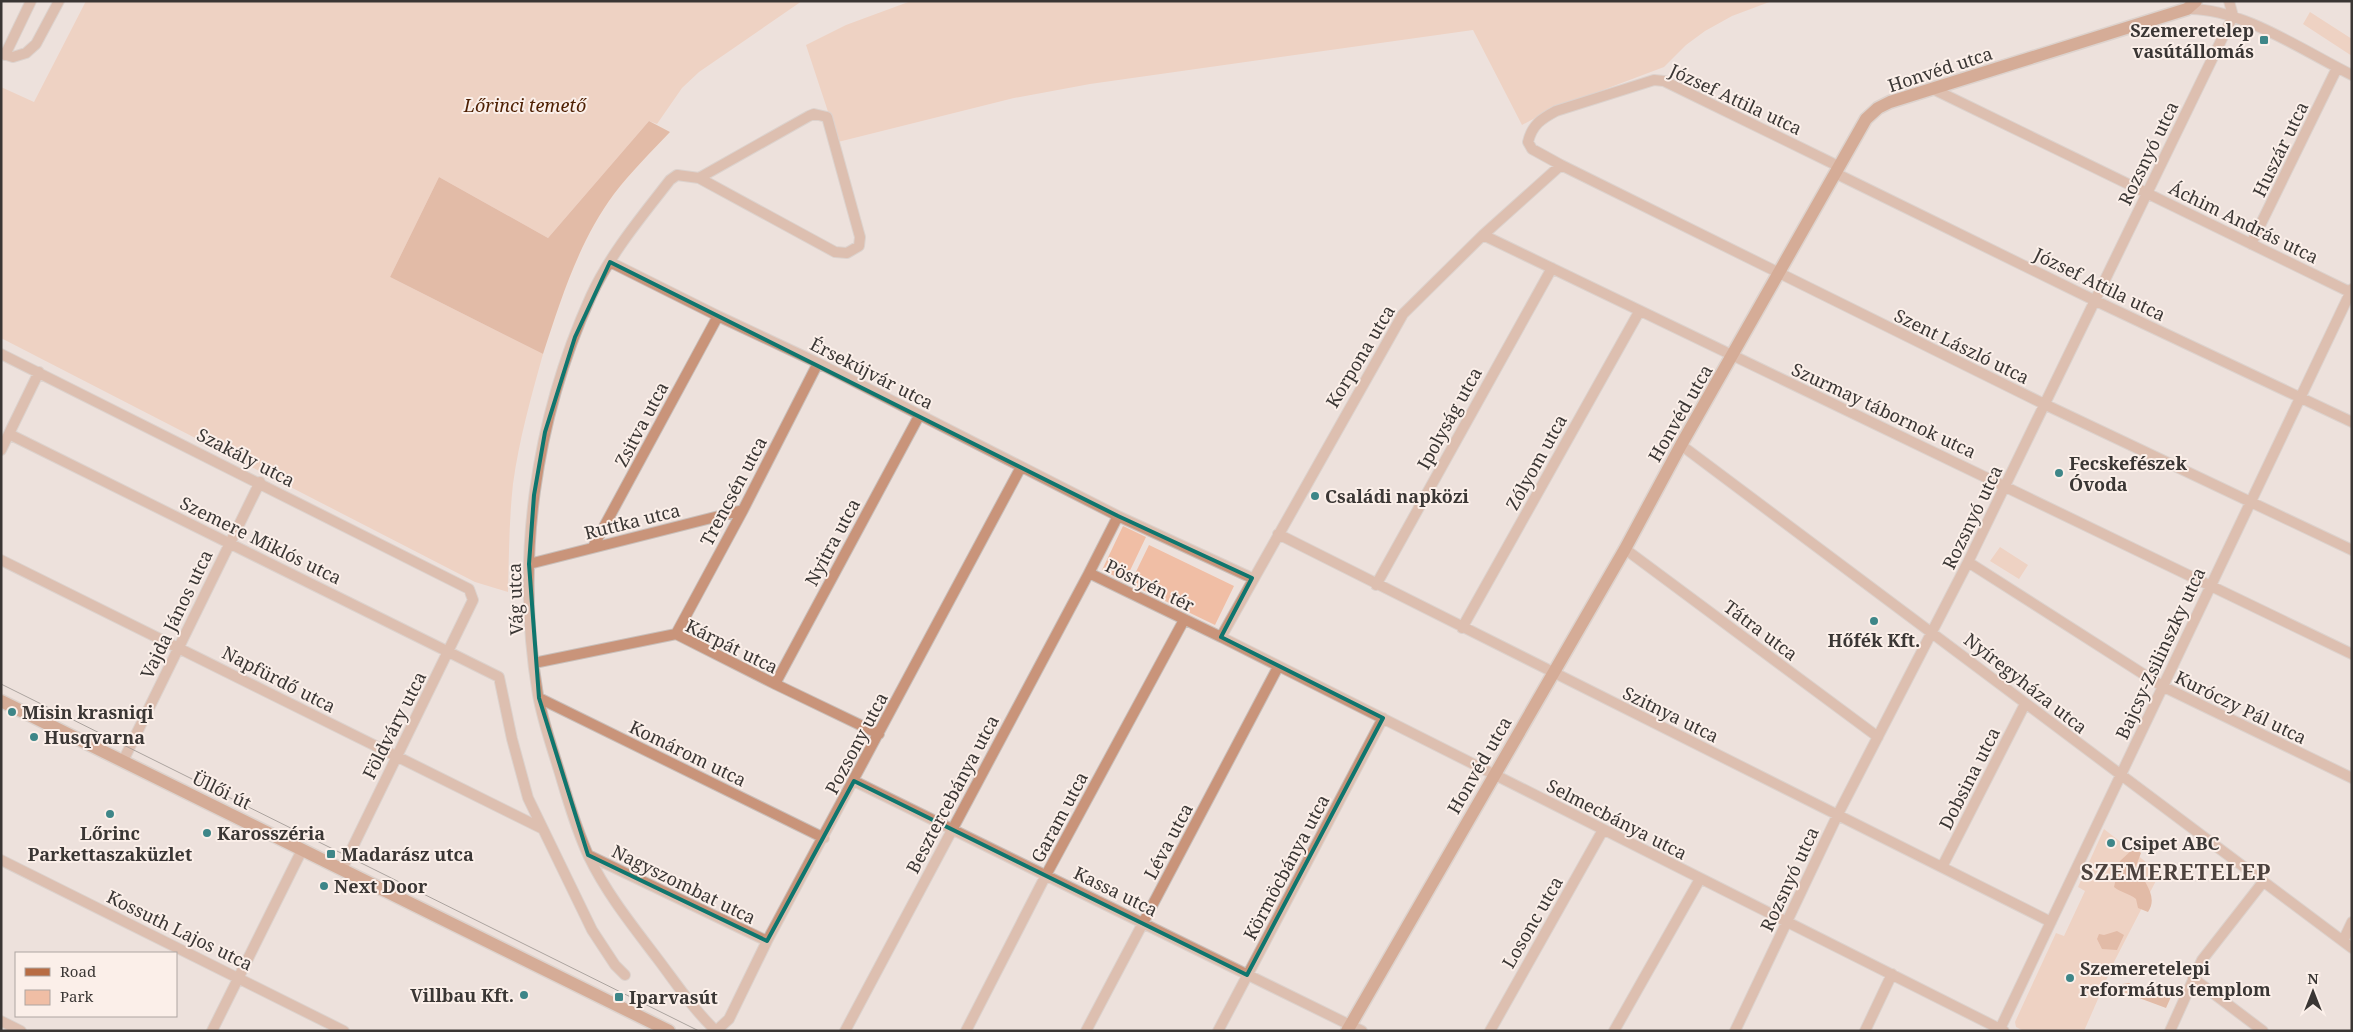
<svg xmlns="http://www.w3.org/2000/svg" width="2353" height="1032" viewBox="0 0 2353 1032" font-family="'Noto Serif',serif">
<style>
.green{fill:#f0bea5}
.forest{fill:#d68c66}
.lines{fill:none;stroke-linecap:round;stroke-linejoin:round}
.street-casing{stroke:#c9bfba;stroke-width:12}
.secondary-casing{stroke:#c9bfba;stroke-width:15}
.street{stroke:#c9947a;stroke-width:10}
.secondary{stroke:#b86c43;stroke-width:12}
.tram{stroke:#5c5754;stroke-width:1}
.marked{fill:none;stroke:#0f766e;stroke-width:4;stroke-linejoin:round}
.poi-dot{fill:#3e8688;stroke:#fbefe9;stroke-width:2}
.labels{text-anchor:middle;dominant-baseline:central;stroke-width:4;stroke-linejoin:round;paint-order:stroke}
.poi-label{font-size:18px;font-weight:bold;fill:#3a3634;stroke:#fbefe9;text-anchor:start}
.street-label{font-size:18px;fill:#3a3634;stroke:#fbefe9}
.park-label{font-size:18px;font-style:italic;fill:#4d1f02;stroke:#fbefe9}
.district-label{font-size:22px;font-weight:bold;letter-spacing:1px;fill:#4c423e;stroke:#fbefe9}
</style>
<rect width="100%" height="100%" fill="#ede1dc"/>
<path class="green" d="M86,1H802L699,72L682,88L657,124L649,121L548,238L439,177L390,277L543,354C531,397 519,440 513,484C509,520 509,556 508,592L475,582L1,338V87L34,102Z
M911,1H1772L1732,16L1705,31L1686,45L1664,67L1550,110L1522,125L1473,30L1090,84L1014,98L838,142L806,45L846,25Z
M2310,12L2352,39V56L2303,24Z
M1123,526L1146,537L1125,581L1102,570Z
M1149,545L1234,586L1215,625L1130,584Z
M2000,547L2028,565L2019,579L1990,561Z
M2104,829L2160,873L2115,960L2084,1031H2024L2016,1027L2015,1022L2056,933L2064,936L2085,891L2078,887Z"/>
<path class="forest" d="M649,121L670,132C651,152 631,172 614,194C579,241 561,299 543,354L390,277L439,177L548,238Z
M2135,847L2141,853L2136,866C2143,881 2159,896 2148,912L2138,908L2136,899C2129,893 2121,893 2114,887L2120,861Z
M2117,931L2124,935L2117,950L2102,949L2097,939L2099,934L2104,935Z
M2129,983C2132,985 2136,987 2140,988C2153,991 2163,978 2174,990L2166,1008L2115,989L2116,985Z"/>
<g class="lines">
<g class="street-casing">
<path id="street" d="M2229,1L2233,16
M2187,9C2240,7 2305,52 2352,75
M1,53L13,57L26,53L36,44L59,1
M5,55L31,1
M1933,89L2352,293
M1838,166L1664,81L1654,80L1556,111C1541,119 1532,125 1528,142L1532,149L1561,165L2044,404L2352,550
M1835,173L2096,301L2352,422
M699,178L809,116L814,114L827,117L860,237L859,246L847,253L835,252L699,178L677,175L670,180C642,216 610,254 591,296C535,420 515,561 538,695C543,723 553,750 561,777C569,804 577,831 589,857C607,894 632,925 657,958C676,983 693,1009 716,1031
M1483,235L2352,654
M2251,244L2337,68
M610,262L718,316L818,363L1118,516
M1,354L469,589L473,600L342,869
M9,434L499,677L512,739L528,798L592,930L615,965L625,975
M1681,445L2352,948
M1,450L39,372
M1278,534L2051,922
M593,547L718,316
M1625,549L1878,737
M1,560L541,828
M1968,562L2162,686L2352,778
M529,564L743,510
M1252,578L1118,516L1089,573L1221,637L1403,314L1483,235L1561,165
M1376,585L1552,268
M1462,628L1639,312
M676,634L743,510L818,363
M1221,637L2004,1031
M534,663L676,634L775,684L879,734
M775,684L919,416
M539,698L824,838
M123,761L260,482
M854,781L1362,1031
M588,855L767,941
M1,860L344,1031
M1942,867L2025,704
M2343,941L2352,922
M2193,978L2263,1031
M1,1021L21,1031
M212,1031L302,850
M716,1031L729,1019L767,941L1021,467
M845,1031L1089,573
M966,1031L1046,875L1184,620
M1086,1031L1278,667
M1218,1031L1383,718
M1490,1031L1603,830
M1614,1031L1700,879
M1735,1031L1838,814L1968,562L2233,16
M1865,1031L1892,974
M1999,1031L2352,289
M2170,1031L2202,960L2263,882"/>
</g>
<g class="secondary-casing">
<path id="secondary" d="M1,701L669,1031
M1347,1031L1625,549L1681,445L1866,119L1878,108L1890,102L2187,9L2196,1"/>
</g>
<use href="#street" class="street"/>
<use href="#secondary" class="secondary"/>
<path class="tram" d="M1,684L699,1031"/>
</g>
<path d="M0 0H2353V1032H0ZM610,262L1118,516L1252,578L1221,637L1383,718L1247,975L854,781L767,941L588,855L539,698L529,564L534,495L545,432L575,337Z" fill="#ede1dc" fill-opacity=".55" fill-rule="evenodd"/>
<path class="marked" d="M610,262L1118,516L1252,578L1221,637L1383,718L1247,975L854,781L767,941L588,855L539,698L529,564L534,495L545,432L575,337Z"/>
<g class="poi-dot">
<rect x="2259" y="35" width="10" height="10" rx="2.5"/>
<circle cx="2059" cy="473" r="5"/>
<circle cx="1315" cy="496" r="5"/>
<circle cx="1874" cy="621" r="5"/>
<circle cx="12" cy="712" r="5"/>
<circle cx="34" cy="737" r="5"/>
<circle cx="110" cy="814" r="5"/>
<circle cx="207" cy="833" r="5"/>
<circle cx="2111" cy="843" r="5"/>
<rect x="326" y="849" width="10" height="10" rx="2.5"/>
<circle cx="324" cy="886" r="5"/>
<circle cx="2070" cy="978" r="5"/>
<circle cx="524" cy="995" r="5"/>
<rect x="614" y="992" width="10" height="10" rx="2.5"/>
</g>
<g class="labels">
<g class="poi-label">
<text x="2254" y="30" text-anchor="end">Szemeretelep<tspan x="2254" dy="21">vasútállomás</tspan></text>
<text x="2069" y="463">Fecskefészek<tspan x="2069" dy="21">Óvoda</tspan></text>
<text x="1325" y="496">Családi napközi</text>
<text x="1874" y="640" text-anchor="middle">Hőfék Kft.</text>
<text x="22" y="712">Misin krasniqi</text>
<text x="44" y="737">Husqvarna</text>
<text x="110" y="833" text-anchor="middle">Lőrinc<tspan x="110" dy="21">Parkettaszaküzlet</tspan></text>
<text x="217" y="833">Karosszéria</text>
<text x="2121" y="843">Csipet ABC</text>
<text x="341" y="854">Madarász utca</text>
<text x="334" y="886">Next Door</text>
<text x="2080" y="968">Szemeretelepi<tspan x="2080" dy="21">református templom</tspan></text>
<text x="514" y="995" text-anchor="end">Villbau Kft.</text>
<text x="629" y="997">Iparvasút</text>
</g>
<g class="street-label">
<text transform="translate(1940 69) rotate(-18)">Honvéd utca</text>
<text transform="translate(1736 99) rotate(25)">József Attila utca</text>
<text transform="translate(2280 149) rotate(-64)">Huszár utca</text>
<text transform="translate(2148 153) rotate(-64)">Rozsnyó utca</text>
<text transform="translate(2244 222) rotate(26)">Áchim András utca</text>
<text transform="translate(2100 284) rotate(26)">József Attila utca</text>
<text transform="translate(1962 346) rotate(26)">Szent László utca</text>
<text transform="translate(1360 356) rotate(-59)">Korpona utca</text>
<text transform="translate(872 373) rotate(27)">Érsekújvár utca</text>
<text transform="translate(1884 410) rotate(25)">Szurmay tábornok utca</text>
<text transform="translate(1680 413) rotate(-60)">Honvéd utca</text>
<text transform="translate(1449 418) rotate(-61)">Ipolyság utca</text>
<text transform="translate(641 424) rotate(-62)">Zsitva utca</text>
<text transform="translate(246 457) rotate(27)">Szakály utca</text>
<text transform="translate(1536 462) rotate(-61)">Zólyom utca</text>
<text transform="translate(733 491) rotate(-62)">Trencsén utca</text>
<text transform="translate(1972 517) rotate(-64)">Rozsnyó utca</text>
<text transform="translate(632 521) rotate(-14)">Ruttka utca</text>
<text transform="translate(261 540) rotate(26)">Szemere Miklós utca</text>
<text transform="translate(832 542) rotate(-62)">Nyitra utca</text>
<text transform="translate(1150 585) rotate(26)">Pöstyén tér</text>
<text transform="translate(515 599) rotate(-92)">Vág utca</text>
<text transform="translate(176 614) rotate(-64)">Vajda János utca</text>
<text transform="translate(1761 630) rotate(37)">Tátra utca</text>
<text transform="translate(732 646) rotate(26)">Kárpát utca</text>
<text transform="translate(2160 653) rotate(-65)">Bajcsy-Zsilinszky utca</text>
<text transform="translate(279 679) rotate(27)">Napfürdő utca</text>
<text transform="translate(2026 683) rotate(38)">Nyíregyháza utca</text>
<text transform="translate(2241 707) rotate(26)">Kuróczy Pál utca</text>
<text transform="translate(1671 714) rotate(26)">Szitnya utca</text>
<text transform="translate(394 725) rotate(-63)">Földváry utca</text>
<text transform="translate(856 743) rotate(-62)">Pozsony utca</text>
<text transform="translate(688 753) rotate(26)">Komárom utca</text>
<text transform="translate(1479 765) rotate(-60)">Honvéd utca</text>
<text transform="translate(1969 778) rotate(-63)">Dobsina utca</text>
<text transform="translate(222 790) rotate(26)">Üllői út</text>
<text transform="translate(952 794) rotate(-62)">Besztercebánya utca</text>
<text transform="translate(1059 817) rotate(-62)">Garam utca</text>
<text transform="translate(1617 819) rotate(27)">Selmecbánya utca</text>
<text transform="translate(1168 841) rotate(-62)">Léva utca</text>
<text transform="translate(1286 867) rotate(-62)">Körmöcbánya utca</text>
<text transform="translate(1789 879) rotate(-65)">Rozsnyó utca</text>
<text transform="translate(684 884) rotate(26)">Nagyszombat utca</text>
<text transform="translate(1116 891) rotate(26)">Kassa utca</text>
<text transform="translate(1532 922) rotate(-60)">Losonc utca</text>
<text transform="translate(180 930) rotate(26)">Kossuth Lajos utca</text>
</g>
<g class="park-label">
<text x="525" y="105">Lőrinci temető</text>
</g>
<g class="district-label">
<text x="2176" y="871">SZEMERETELEP</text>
</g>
</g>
<rect width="2353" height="1032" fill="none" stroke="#3a3634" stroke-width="5"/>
<rect x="15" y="952" width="162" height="65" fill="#fbefe9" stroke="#aea5a1"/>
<rect x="25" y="968" width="25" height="8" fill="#b86c43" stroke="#aea5a1"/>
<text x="60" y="977" font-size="15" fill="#3a3634">Road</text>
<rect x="25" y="990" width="25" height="15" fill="#f0bea5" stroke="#aea5a1"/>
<text x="60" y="1002" font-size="15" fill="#3a3634">Park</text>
<g transform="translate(2313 992)" stroke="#fbefe9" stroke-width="4" paint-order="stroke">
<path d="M0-4L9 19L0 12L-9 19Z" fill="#3a3634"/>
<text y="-8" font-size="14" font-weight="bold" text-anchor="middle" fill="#3a3634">N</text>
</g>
</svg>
